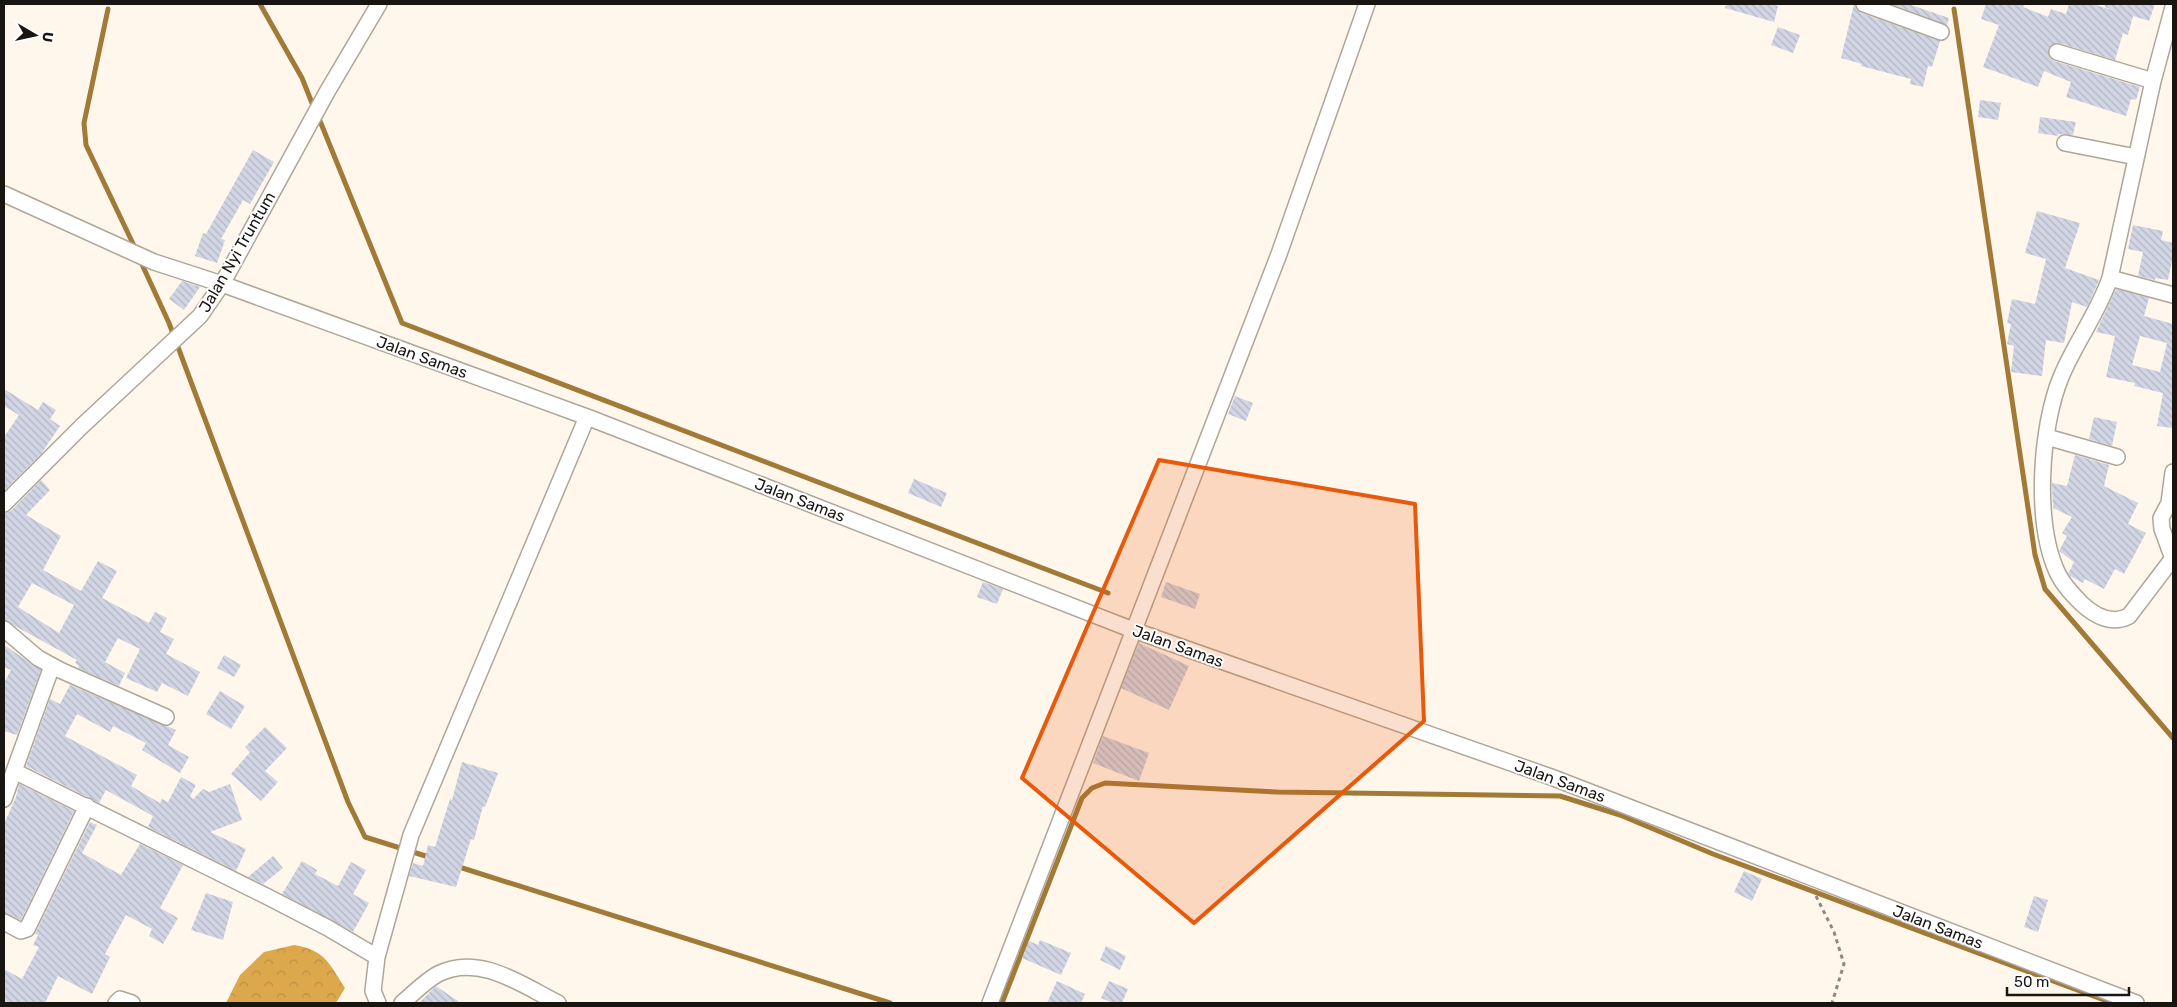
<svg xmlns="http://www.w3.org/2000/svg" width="2177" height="1007" viewBox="0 0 2177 1007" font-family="Rubik,sans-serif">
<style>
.forest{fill:url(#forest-crowns)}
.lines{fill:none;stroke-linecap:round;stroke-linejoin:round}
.stream{stroke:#a17a38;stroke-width:5}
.building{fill:url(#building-back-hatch);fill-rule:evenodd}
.street-casing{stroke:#aea699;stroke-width:18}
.path{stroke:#8e8880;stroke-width:3;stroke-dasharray:4 4;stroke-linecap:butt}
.street{stroke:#fff;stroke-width:15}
.marked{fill:#e8590c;fill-opacity:0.2;stroke:#e8590c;stroke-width:4;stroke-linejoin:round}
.labels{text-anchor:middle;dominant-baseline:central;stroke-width:4;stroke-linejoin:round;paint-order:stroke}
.street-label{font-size:16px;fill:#191511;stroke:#fff}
</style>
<defs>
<pattern id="forest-crowns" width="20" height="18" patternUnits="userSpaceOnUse" patternTransform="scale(1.25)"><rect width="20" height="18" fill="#dda84c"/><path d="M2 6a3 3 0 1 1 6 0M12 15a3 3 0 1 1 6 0" fill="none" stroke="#bd9041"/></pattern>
<pattern id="building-back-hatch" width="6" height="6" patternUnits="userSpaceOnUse" patternTransform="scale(1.25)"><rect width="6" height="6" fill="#d1d5e4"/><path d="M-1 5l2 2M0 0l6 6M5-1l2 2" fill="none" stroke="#b3b6c3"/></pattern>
</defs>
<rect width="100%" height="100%" fill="#fff7ec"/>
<path class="forest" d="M294,945C325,950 329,963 345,988L336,1003H226L240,975L264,952Z"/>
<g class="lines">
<path class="stream" d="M260,4L302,78L314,108
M108,9L84,123L86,145L136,250
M1954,9L2035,555L2045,589L2173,738
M318,116L402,323L1108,593
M140,260L169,323L348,802L365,837L432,858
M456,866L890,1003
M1002,1003L1082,798L1092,788L1105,783L1277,792L1560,796L1620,815L1713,854L2112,1003"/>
</g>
<path class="building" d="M1726,4H1769L1778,6L1774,22L1725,8Z
M1854,4L1861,13L1940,41L1932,67L1928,66L1923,87L1910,84L1911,79L1861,66L1862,64L1841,58Z
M1891,4H1908L1949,18L1947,25Z
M1986,4H2024L2023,7L2048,17L2051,9L2066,14L2069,4H2092L2119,12L2105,7V4H2155L2149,21L2133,16L2128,35L2123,33L2115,60L2059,43L2051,45L2048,50L2050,58L2054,61L2140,87L2136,100L2131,99L2126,116L2066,97L2071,82L2044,71L2038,87L1983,67L1999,25L1981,19Z
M1778,27L1800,35L1793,53L1771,45Z
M1980,100L2001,103L1998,120L1978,117Z
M2040,117L2076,122L2073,135L2058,134V136L2038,133Z
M253,150L274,162L250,204L243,200L221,239L225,240L217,263L195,256L203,233L206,234Z
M2037,211L2080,223L2065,268L2099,280L2087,307L2072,302L2064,343L2046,340L2042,376L2011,372L2014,346L2007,344L2011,324L2007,323L2012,299L2035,304L2046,259L2025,253Z
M2133,225L2163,231L2161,240L2173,243V256L2168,280L2155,278V280L2138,276L2143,252L2128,249Z
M182,281L200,287L184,310L169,299Z
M2116,289L2149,298L2144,316L2173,324V428L2157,426L2163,393L2134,386L2135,383L2106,377L2115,336L2096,332ZM2140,336L2167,343L2160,372L2132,365Z
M4,389L38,410L43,402L56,410L50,419L60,426L41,454L4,491V437L19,415L4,406Z
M1235,396L1253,403L1246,421L1228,414Z
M2094,417L2117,422L2112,446L2089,439Z
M2075,455L2109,465L2104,486L2138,503L2128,524L2146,533L2124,574L2115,569L2104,589L2085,579L2083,583L2070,576L2068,574L2074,562L2059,551L2067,536L2062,533L2072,517L2053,508L2052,483L2067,486Z
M914,479L947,493L941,507L908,493Z
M41,480L50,490L26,515L61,536L43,570L81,591L98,561L117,571L102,598L149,623L155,612L167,618L160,632L174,639L166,654L200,672L188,696L162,683L157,692L126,678L140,649L118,638L105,662L125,673L119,686L78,668L79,666L75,663L77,660L4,620V513L11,511ZM32,583L74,605L59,633L18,607Z
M983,582L1003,589L997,604L977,597Z
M1166,582L1200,594L1195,609L1161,597Z
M1139,643L1189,666L1169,710L1121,688Z
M4,645L41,670L17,735L4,731V683L11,670L4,667Z
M224,655L241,665L234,677L217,668Z
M70,685L176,730L168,745L189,757L180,773L142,750L146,743L113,726L110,732L77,714L65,736L137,775L131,786L160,803L162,799L168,802L181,777L196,785L190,796L193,799L203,789L209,792L230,784L242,820L210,832L246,849L236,871L148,827L153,816L106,790L99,803L26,766L50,699L60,704Z
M220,691L245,706L231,729L206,714Z
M265,727L287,748L265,771L278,782L261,801L231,774L250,752L245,747Z
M1103,736L1149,753L1139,781L1093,763Z
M462,762L498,773L485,807L483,806L474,840L471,839L456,887L409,876L413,863L423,866L428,845L435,847L450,799L452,800Z
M19,784L74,811L21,920L4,913V824L16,797Z
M90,822L97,825L82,853L121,875L140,844L183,865L160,908L178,918L163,944L149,936L152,929L126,915L105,954L110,957L92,994L58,976L45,1003H9L4,1001V969L22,979L39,947L33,945L38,935L35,934Z
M273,856L283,868L263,884L248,877Z
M302,861L317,870L315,874L338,886L351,862L366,870L353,894L369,903L353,932L282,894Z
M1744,871L1762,879L1752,901L1734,892Z
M206,893L233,902L223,940L191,930Z
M2034,896L2048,900L2038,932L2024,927Z
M1040,940L1071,953L1061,975L1022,958L1029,941L1038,945Z
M1106,946L1126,956L1120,970L1100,960Z
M1057,981L1085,994L1081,1003H1047Z
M1109,981L1128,989L1122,1003H1113L1101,998Z
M436,986L446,993L461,1003H419Z"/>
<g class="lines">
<g class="street-casing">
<path id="street" d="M1864,4L1941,32
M2173,7L2153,81L2110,278C2098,313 2075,343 2061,377C2040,428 2034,524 2058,574C2064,586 2073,595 2082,604C2095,616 2112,625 2129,616L2173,558
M2057,52L2153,81
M2065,143L2136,157
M4,194L154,262L222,284L587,417L1133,630L1551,777L2136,1003
M2110,278L2173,295
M2047,437L2117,457
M4,504L82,426L200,316L222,284L327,92L379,4
M2173,559L2162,529L2161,518L2169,503L2173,472
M4,629L38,658L60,670L166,717
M14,771L268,897L328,928L377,957
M4,799L52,666
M4,922L21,931L27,929L87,806
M116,1003L120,999L132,1003
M378,1003L373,991L377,957L411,835L587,417
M402,1003C413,994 425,981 438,974C479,953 522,985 558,1003
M990,1003L1279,254L1367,4"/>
</g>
<path class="path" d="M1816,896L1834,932L1844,964L1832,1003"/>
<use href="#street" class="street"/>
</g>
<path class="marked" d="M1159,460L1415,504L1424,721L1194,923L1022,778Z"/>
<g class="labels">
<g class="street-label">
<text transform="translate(237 252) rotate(-60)">Jalan Nyi Truntum</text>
<text transform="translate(422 357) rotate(20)">Jalan Samas</text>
<text transform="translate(800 500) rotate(21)">Jalan Samas</text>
<text transform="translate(1178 646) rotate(20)">Jalan Samas</text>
<text transform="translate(1560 781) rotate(20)">Jalan Samas</text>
<text transform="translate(1938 927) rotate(21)">Jalan Samas</text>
</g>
</g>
<rect width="2177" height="1007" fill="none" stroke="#191511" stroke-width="10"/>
<g transform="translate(35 35) rotate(99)" stroke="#ffffff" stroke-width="4" paint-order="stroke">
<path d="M0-4L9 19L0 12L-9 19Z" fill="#191511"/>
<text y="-8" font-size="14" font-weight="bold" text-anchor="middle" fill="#191511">U</text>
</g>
<path d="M2007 987v8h122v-8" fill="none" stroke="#191511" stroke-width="2.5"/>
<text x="2014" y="987" font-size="15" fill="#191511" stroke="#ffffff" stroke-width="4" paint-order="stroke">50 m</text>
</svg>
